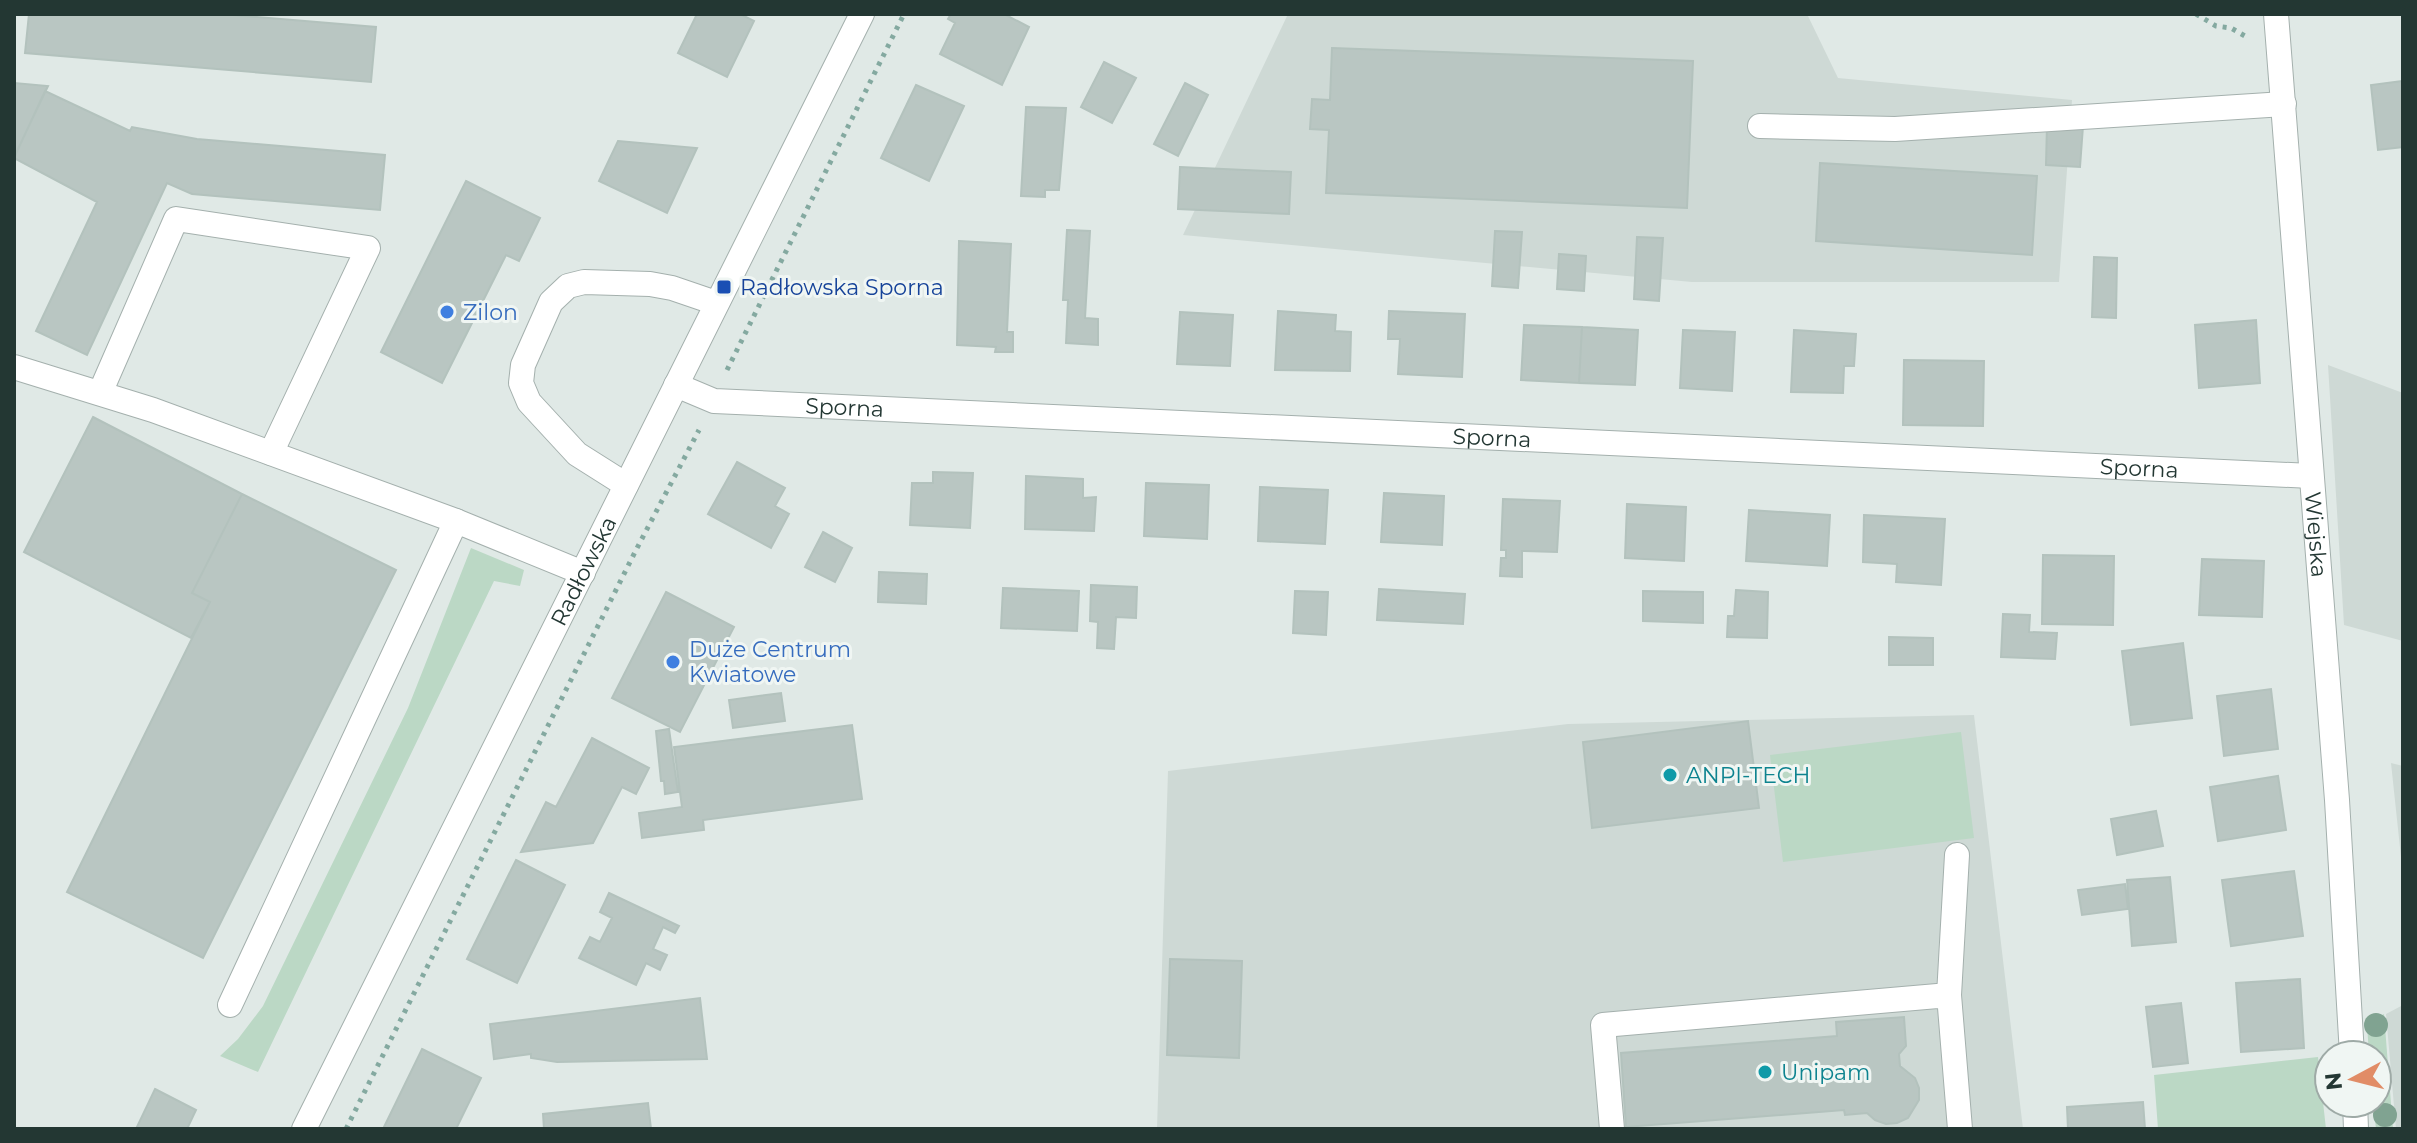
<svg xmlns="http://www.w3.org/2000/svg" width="2417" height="1143" viewBox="0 0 2417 1143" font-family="Montserrat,sans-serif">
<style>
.built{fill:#ced9d5}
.green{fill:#bbd8c5}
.building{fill:#b9c6c2;stroke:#b3c2bd;stroke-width:2}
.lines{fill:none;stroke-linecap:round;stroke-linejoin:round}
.minor-casing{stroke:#a4b0ad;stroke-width:26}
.path{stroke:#84a9a0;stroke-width:5;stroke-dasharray:4 6;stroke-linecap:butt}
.minor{stroke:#fff;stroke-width:24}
.tree{fill:#80a391}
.transit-dot{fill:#1a4fb4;stroke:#f0f6f3;stroke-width:3}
.shop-dot{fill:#3f7fe0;stroke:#f0f6f3;stroke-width:3}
.culture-dot{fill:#0f9aa8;stroke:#f0f6f3;stroke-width:3}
.labels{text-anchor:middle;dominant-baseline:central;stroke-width:6;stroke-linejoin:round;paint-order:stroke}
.transit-label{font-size:22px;fill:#164399;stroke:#f0f6f3;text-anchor:start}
.shop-label{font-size:22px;fill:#366cbe;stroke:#f0f6f3;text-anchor:start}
.street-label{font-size:22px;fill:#233733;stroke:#f0f6f3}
.culture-label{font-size:22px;fill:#0d838f;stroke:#f0f6f3;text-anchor:start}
</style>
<rect width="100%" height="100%" fill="#e0e9e6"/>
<path class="built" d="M1288,14H1807L1838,78L2072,100L2059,282H1692L1183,235Z
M2328,365L2403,393V641L2344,625Z
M1974,715L2023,1129H1157L1168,771L1568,724Z
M2391,763L2403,766V876Z
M2403,1005V1129H2396L2386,1014Z"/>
<path class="green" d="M471,548L524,570L520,586L494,581L258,1072L220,1056L238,1039L263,1006L408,708Z
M1961,732L1974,838L1783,862L1770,755Z
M2384,1014L2393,1129H2376L2373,1103H2377V1055H2369L2367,1024Z
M2318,1057L2326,1129H2158L2154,1075Z"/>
<path class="building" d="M29,14H221L376,27L371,82L25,53Z
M697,14H740L754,21L727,77L678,53Z
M951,14H1004L1029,27L1002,85L940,54L955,23L948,19Z
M1332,48L1693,61L1687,208L1326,193L1329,130L1310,129L1312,99L1330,100Z
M1104,62L1136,78L1112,123L1081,107Z
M2403,81V147L2378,150L2371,85Z
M14,83L48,86L16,153H14Z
M1185,83L1208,95L1178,156L1154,144Z
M916,85L964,106L929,181L881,158Z
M45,91L130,131L132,127L197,139L385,155L380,210L192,194L167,183L87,355L36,331L97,202L14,158Z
M1026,107L1066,108L1059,190H1045V197L1021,196Z
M2047,125L2083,126L2080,167L2046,165Z
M618,141L697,148L667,213L599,181Z
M1820,163L2037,176L2032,255L1816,241Z
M1180,167L1291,172L1289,214L1178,209Z
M466,181L540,218L519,261L506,255L442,383L381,352Z
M1067,230L1090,231L1085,318L1098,319V345L1066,343L1068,300H1063Z
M1495,231L1522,232L1518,288L1492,286Z
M1637,237L1663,238L1659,301L1634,299Z
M959,241L1011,244L1007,332H1013V352H995L996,347L957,345Z
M1559,254L1586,256L1584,291L1557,289Z
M2094,257L2117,258L2116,318L2092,317Z
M1278,311L1336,315L1335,331L1351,332L1350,371L1275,370Z
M1389,311L1465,314L1462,377L1398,374L1400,339H1388Z
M1180,312L1233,315L1230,366L1177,364Z
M2256,320L2260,383L2199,388L2195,325Z
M1524,325L1582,327L1579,383L1521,380Z
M1582,327L1638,330L1635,385L1579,383Z
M1683,330L1735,332L1732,391L1680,388Z
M1794,330L1856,334L1854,366H1844L1843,393L1791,392Z
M1904,360L1984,361L1983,426L1903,425Z
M93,417L242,494L192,593L210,602L191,638L24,552Z
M737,462L785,488L775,506L789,514L771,548L708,514Z
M933,472L973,473L970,528L910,525L912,483H933Z
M1026,476L1083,479V498L1096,497L1094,531L1025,529Z
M1146,483L1209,485L1207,539L1144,536Z
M1260,487L1328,490L1325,544L1258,541Z
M1384,493L1444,496L1442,545L1381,542Z
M242,494L396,570L203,958L67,892L210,602L192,593Z
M1503,499L1560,501L1557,552L1522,551V577L1500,576L1501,558H1506V550H1501Z
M1627,504L1686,507L1684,561L1625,558Z
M1749,510L1830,515L1827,566L1746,561Z
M1864,515L1945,519L1941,585L1896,582L1897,564L1863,562Z
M823,532L852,548L835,582L805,567Z
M2043,555L2114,556L2113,625L2042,624Z
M2202,559L2264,561L2262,617L2199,615Z
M879,572L927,574L926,604L878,602Z
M1091,585L1137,587L1136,618L1116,617L1114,649L1097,648L1098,622L1090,621Z
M1003,588L1079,591L1077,631L1001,628Z
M1379,589L1465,594L1463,624L1377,620Z
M1736,590L1768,592L1767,638L1727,637L1728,616H1734Z
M1295,591L1328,592L1326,635L1293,633Z
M1643,591L1703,592V623L1643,621Z
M666,592L734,627L680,732L612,698Z
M2003,614L2030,615L2029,632L2057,633L2055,659L2001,657Z
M1889,637L1933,638V665H1889Z
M2183,643L2192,718L2131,725L2122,651Z
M2271,689L2278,749L2224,756L2217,696Z
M781,693L785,721L733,728L729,700Z
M1748,721L1759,808L1592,828L1583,742Z
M852,725L862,799L703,820L704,830L642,838L639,813L682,807L674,747Z
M669,729L678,792L665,794L664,781H661L656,731Z
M592,738L649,768L636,794L622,787L593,843L521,852L546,802L556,807Z
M2278,776L2286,830L2218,841L2210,787Z
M2156,811L2163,846L2117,855L2111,819Z
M516,860L565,885L517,983L467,959Z
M2294,871L2303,936L2231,946L2222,880Z
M2170,877L2176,942L2132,946L2127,880Z
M2125,884L2128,909L2082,915L2078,890Z
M609,893L679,926L675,933L663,927L653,949L667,955L660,970L646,963L636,985L579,958L590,937L600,942L612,918L600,912Z
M1170,959L1242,961L1239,1058L1167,1055Z
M2300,979L2304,1048L2241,1052L2236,983Z
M700,998L707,1059L557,1062L531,1058V1054L494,1059L490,1024Z
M2181,1003L2188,1063L2153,1067L2146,1007Z
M1904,1017L1906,1046L1899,1054L1900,1066L1915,1078L1919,1088V1100L1908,1118L1897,1123L1886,1124L1875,1120L1867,1113L1845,1115L1844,1110L1626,1127L1621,1053L1837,1036L1836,1022Z
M422,1049L481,1078L456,1129H383Z
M155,1089L196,1110L187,1129H136Z
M2143,1102L2145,1129H2068L2067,1107Z
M648,1103L651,1129H544L543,1114Z"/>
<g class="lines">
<g class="minor-casing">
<g id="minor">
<path id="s1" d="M2276,14L2337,800L2352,1055"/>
<path d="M1760,126L1895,129L2284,104"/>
<path d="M14,367L153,410L456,521"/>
<path id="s2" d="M676,385L714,401L2311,476"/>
<path d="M100,393L176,219L368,248L271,453"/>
<path d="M626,485L577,454L529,402L521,383L523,365L551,302L568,286L584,282L650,284L672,288L716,303"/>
<path d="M1949,995L1957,855"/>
<path d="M230,1005L456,521L583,573"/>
<path d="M2355,1103L2356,1129"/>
<path id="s3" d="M304,1129L862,14"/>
<path d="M1612,1129L1603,1025L1949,995L1960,1129"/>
</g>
</g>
<path class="path" d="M2196,14L2216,26L2231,28L2245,36
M727,370L904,14
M346,1129L636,550L699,430"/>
<use href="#minor" class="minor"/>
</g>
<g class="tree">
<circle cx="2376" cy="1025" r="12"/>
<circle cx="2385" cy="1115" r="12"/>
</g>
<rect class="transit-dot" x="716" y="279" width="16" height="16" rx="4"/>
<g class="shop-dot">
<circle cx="447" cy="312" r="8"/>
<circle cx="673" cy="662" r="8"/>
</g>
<g class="culture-dot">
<circle cx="1670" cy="775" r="8"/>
<circle cx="1765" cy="1072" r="8"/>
</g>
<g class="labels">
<g class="transit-label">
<text x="740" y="287">Radłowska Sporna</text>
</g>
<g class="shop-label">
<text x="463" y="312">Zilon</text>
<text x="689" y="649">Duże Centrum<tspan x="689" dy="25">Kwiatowe</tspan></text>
</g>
<g class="street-label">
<text stroke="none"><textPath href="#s2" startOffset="172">Sporna</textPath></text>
<text stroke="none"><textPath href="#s2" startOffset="820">Sporna</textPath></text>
<text stroke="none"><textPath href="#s2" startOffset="1468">Sporna</textPath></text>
<text stroke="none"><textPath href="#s1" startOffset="522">Wiejska</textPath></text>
<text stroke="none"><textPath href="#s3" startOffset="624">Radłowska</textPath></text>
</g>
<g class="culture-label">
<text x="1686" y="775">ANPI-TECH</text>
<text x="1781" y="1072">Unipam</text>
</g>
</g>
<rect width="2417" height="1143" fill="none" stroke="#233733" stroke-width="32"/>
<g transform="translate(2353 1079) rotate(263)"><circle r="38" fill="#f0f6f3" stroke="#9eaaa6" stroke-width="2"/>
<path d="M0-6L14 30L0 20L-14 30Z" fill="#e18c66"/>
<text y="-12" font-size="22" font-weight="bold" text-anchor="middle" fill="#233733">N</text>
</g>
</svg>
